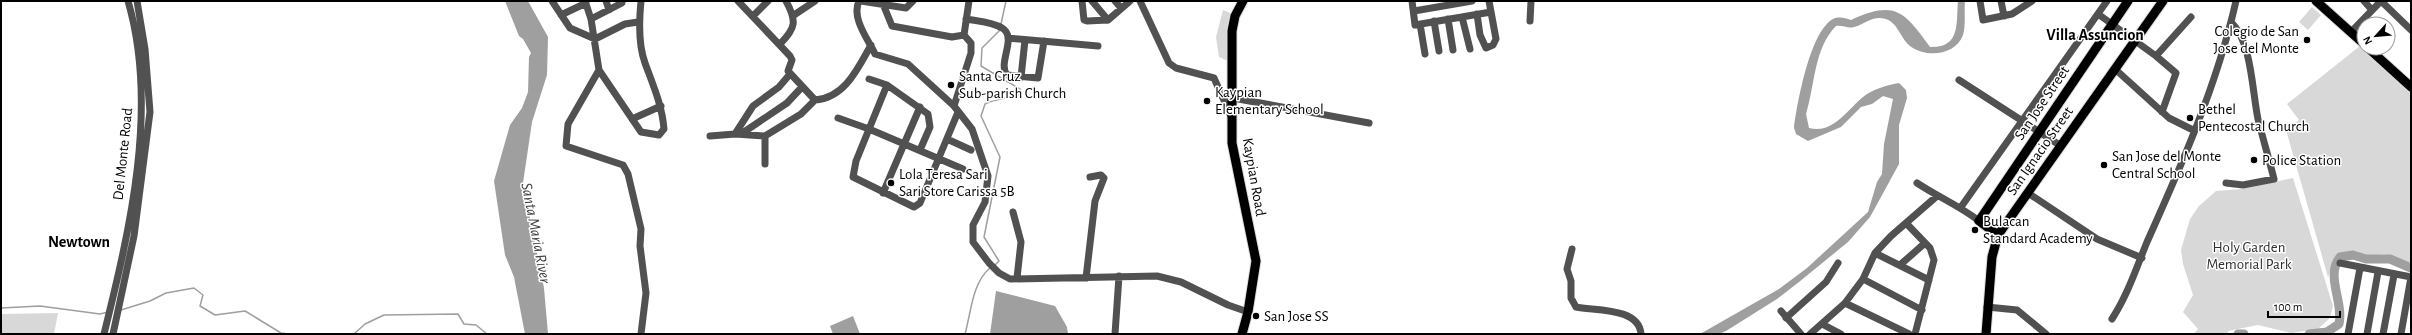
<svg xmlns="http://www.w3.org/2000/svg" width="2412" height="335" viewBox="0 0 2412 335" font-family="'Alegreya Sans',sans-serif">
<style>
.green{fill:#d8d8d8}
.water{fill:#9f9f9f}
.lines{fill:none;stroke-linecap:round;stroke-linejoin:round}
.stream{stroke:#9f9f9f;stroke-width:1.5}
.river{stroke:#9f9f9f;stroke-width:9}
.major-casing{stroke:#dbdbdb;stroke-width:11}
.minor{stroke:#515151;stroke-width:7}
.major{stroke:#000;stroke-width:9}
.poi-dot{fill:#000;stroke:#fff;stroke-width:1.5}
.labels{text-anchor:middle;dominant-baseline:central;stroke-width:3;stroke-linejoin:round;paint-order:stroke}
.poi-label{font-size:15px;fill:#000;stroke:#fff;text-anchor:start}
.street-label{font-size:15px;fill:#000;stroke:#fff}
.park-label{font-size:15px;fill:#2f2f2f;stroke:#fff}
.neighbourhood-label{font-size:16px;font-weight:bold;fill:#000;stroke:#fff}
.water-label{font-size:16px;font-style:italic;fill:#404040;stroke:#fff}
</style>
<rect width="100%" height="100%" fill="#fff"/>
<path class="green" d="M2312,7L2321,15L2308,30L2299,22Z
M1223,10L1233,14L1228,61L1219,57L1216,37Z
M2360,46L2411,92V265C2398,257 2384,250 2370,258L2356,251L2338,254L2328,277L2286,130L2299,120L2287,104Z
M2293,178L2333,306L2330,318L2318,329L2291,333L2258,325L2228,331V334H2194L2198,329L2183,312L2193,295L2183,264L2181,250L2190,219L2199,206L2216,191L2242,189Z
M58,313L54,334H1V314Z"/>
<path class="water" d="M505,1H528L548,37L547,75L532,122L523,183L544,288L548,334H525L514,277L505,255L494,181L510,125L522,108L528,92L529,57L531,53L523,39L519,36Z
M1958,1H1965C1964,11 1966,25 1963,35C1955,56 1926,58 1910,46C1901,39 1898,23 1886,19C1872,15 1866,24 1854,27C1849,29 1842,25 1836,26C1814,48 1815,85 1806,114L1809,128C1835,135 1849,106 1867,94C1877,88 1888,85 1899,83L1906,90L1907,98L1899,125V164L1870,217L1848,242L1799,282L1777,299L1726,331L1719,334H1700L1779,289L1807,268L1868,212L1877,182L1882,174L1884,144L1893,99L1883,96L1872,104L1861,107L1841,127L1808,141L1796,134L1794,128C1797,104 1810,31 1833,19C1839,16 1845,18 1851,20C1895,0 1904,11 1930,47C1961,48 1956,23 1958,1Z
M996,291L1055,306L1067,327L1068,334H990Z
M853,316L860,334H833L830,326Z"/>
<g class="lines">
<path class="stream" d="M1001,24L1006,1
M995,265L999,261L984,237L1000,157L981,116L985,104C997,98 1009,99 1021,94L1020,89L981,66L982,48L1000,30
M1,308L40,306L100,314L108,312
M121,310L150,301L166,293L194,288L203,295L200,306L215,315L245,311L281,333L289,334
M354,334L365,324L384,315L458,314L464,324L476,325L487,334
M965,334C971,313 972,283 990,268"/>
<path class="river" d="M2238,334H2244
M2309,334L2327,332L2339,324C2344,302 2325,276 2340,257L2353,255L2366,259H2390L2411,268"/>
<g class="major-casing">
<path id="major" d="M2316,1L2364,44
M2368,48L2411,87
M1998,235L1979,221L2128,1
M1242,334L1248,312L1256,261L1232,143V31L1235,16L1243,1
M1986,334L1992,257L1998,235L2163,1"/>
</g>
<path class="minor" d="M552,1L570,28L595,39L625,24L638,22
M585,1L591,19L599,70L641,132L659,135L664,129C662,105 653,85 645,63C638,44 639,21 641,1
M606,1L609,10
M738,1L790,56L792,60L788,71L815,100L801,114L765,136V164
M859,1C851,18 868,39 875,54L908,64L954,106L972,129L988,176L985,202L973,225V242L989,263L999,273L1010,279L1157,276L1181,282L1228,305L1248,312
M861,1L906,8L913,1
M1082,1L1084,20L1087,21L1108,20L1130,1
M1092,1L1108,20
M1115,1L1121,8
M1140,1L1169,63L1176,68L1214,78L1231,116
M1412,1L1415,25L1491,12
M1980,1L1983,20L2012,14L2032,1
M2001,1L2004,16
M2364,1L2371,9
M2381,1L2411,30
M883,4L892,26L952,37L964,35
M1414,11L1472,1
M1477,14L1480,35L1486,48L1493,45L1496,39L1489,1
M2098,14L2156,56L2176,73L2162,112
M561,15L586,3
M794,15L815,1
M753,16L768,1
M1462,17L1470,49
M591,19L622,3V1
M966,19C977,21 993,22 1002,28C1018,37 997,63 1007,75L1038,78L1044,41
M1448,19L1453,50
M1434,21L1439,51
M1530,21L1531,1
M1420,24L1425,54
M2351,32L2381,1
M1008,38L1098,46
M780,44C796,28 797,21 786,1
M2156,56L2191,17
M2115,69L2169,118L2193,130
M599,70L568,124L566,146L623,165L628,174L641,229L640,246L646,293L641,334
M1021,77L1025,40
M869,79L887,85L928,114L930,127L920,150
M1959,80L2061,146
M887,85L856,161L853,177L914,207L920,203L958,112
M1233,98L1369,123
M815,100C845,98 858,68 871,45
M954,106L971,53V43L964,35L969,1
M838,118L869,129L963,169
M632,119L661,106
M735,134L753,106L779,87L790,74
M741,134L787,103L802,87
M710,136L735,134L765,136
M947,139L971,150
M1917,183C1938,197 1960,206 1979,221
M2226,183L2243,185L2274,179C2269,159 2263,139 2258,119C2252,91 2252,42 2231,22
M883,193L920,107
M2028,193L2097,239L2142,258
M1961,207L2107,1
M1013,212L1021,242L1017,278
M1906,223L1930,248L1934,260L1915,334
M1572,249L1567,269L1571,281V298L1576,307C1595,311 1639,307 1641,334
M1875,253L1929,280
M2340,263L2411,277
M1900,265L1925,243
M1086,278L1095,201L1104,178L1101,175L1090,177
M1863,279L1922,310
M1845,303L1909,334
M1987,307L2017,310L2046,334
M1781,311L1801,334
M1786,318L1826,282L1838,263
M2112,319C2128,294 2136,269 2147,242C2182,164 2217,85 2236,1
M1822,324L1841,334
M104,334C130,229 159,107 128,1
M113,334L134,236L150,112L145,49L137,1
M1115,334L1119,276
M1810,334L1845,303L1863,279L1875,253L1891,236L1937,196
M2348,334L2360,268
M2367,334L2378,272
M2383,334L2394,275
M2401,334L2411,277"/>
<use href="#major" class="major"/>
</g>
<g class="poi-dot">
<circle cx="2307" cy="40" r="4"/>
<circle cx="951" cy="85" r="4"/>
<circle cx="1207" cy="101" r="4"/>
<circle cx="2190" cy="118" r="4"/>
<circle cx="2254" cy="160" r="4"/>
<circle cx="2104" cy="165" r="4"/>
<circle cx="891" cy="183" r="4"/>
<circle cx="1975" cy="230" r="4"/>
<circle cx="1256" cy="316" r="4"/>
</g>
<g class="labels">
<g class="poi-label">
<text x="2299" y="31" text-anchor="end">Colegio de San<tspan x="2299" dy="17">Jose del Monte</tspan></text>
<text x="959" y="76">Santa Cruz<tspan x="959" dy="17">Sub-parish Church</tspan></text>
<text x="1215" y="92">Kaypian<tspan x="1215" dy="17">Elementary School</tspan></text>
<text x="2198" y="109">Bethel<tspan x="2198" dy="17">Pentecostal Church</tspan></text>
<text x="2112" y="156">San Jose del Monte<tspan x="2112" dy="17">Central School</tspan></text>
<text x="2262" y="160">Police Station</text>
<text x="899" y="174">Lola Teresa Sari<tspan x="899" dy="17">Sari Store Carissa 5B</tspan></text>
<text x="1983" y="221">Bulacan<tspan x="1983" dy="17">Standard Academy</tspan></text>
<text x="1264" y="316">San Jose SS</text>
</g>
<g class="street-label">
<text transform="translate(2042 103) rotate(-56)">San Jose Street</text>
<text transform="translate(2040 151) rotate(-55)">San Ignacio Street</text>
<text transform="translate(123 154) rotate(-84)">Del Monte Road</text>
<text transform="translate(1254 177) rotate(80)">Kaypian Road</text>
</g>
<g class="park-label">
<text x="2249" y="247">Holy Garden<tspan x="2249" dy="17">Memorial Park</tspan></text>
</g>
<g class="neighbourhood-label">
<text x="2095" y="35">Villa Assuncion</text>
<text x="79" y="242">Newtown</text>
</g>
<g class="water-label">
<text transform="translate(536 233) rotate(79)">Santa Maria River</text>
</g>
</g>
<rect width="2412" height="335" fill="none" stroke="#000000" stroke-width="4"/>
<g transform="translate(2376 36) rotate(243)"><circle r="19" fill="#ffffff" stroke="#999999"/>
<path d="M0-3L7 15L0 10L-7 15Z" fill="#000000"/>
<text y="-6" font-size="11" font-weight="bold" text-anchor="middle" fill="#000000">N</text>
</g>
<path d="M2268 311v6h72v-6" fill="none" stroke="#000000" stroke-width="2"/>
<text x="2274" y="311" font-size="12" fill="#000000" stroke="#ffffff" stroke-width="3" paint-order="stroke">100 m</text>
</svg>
